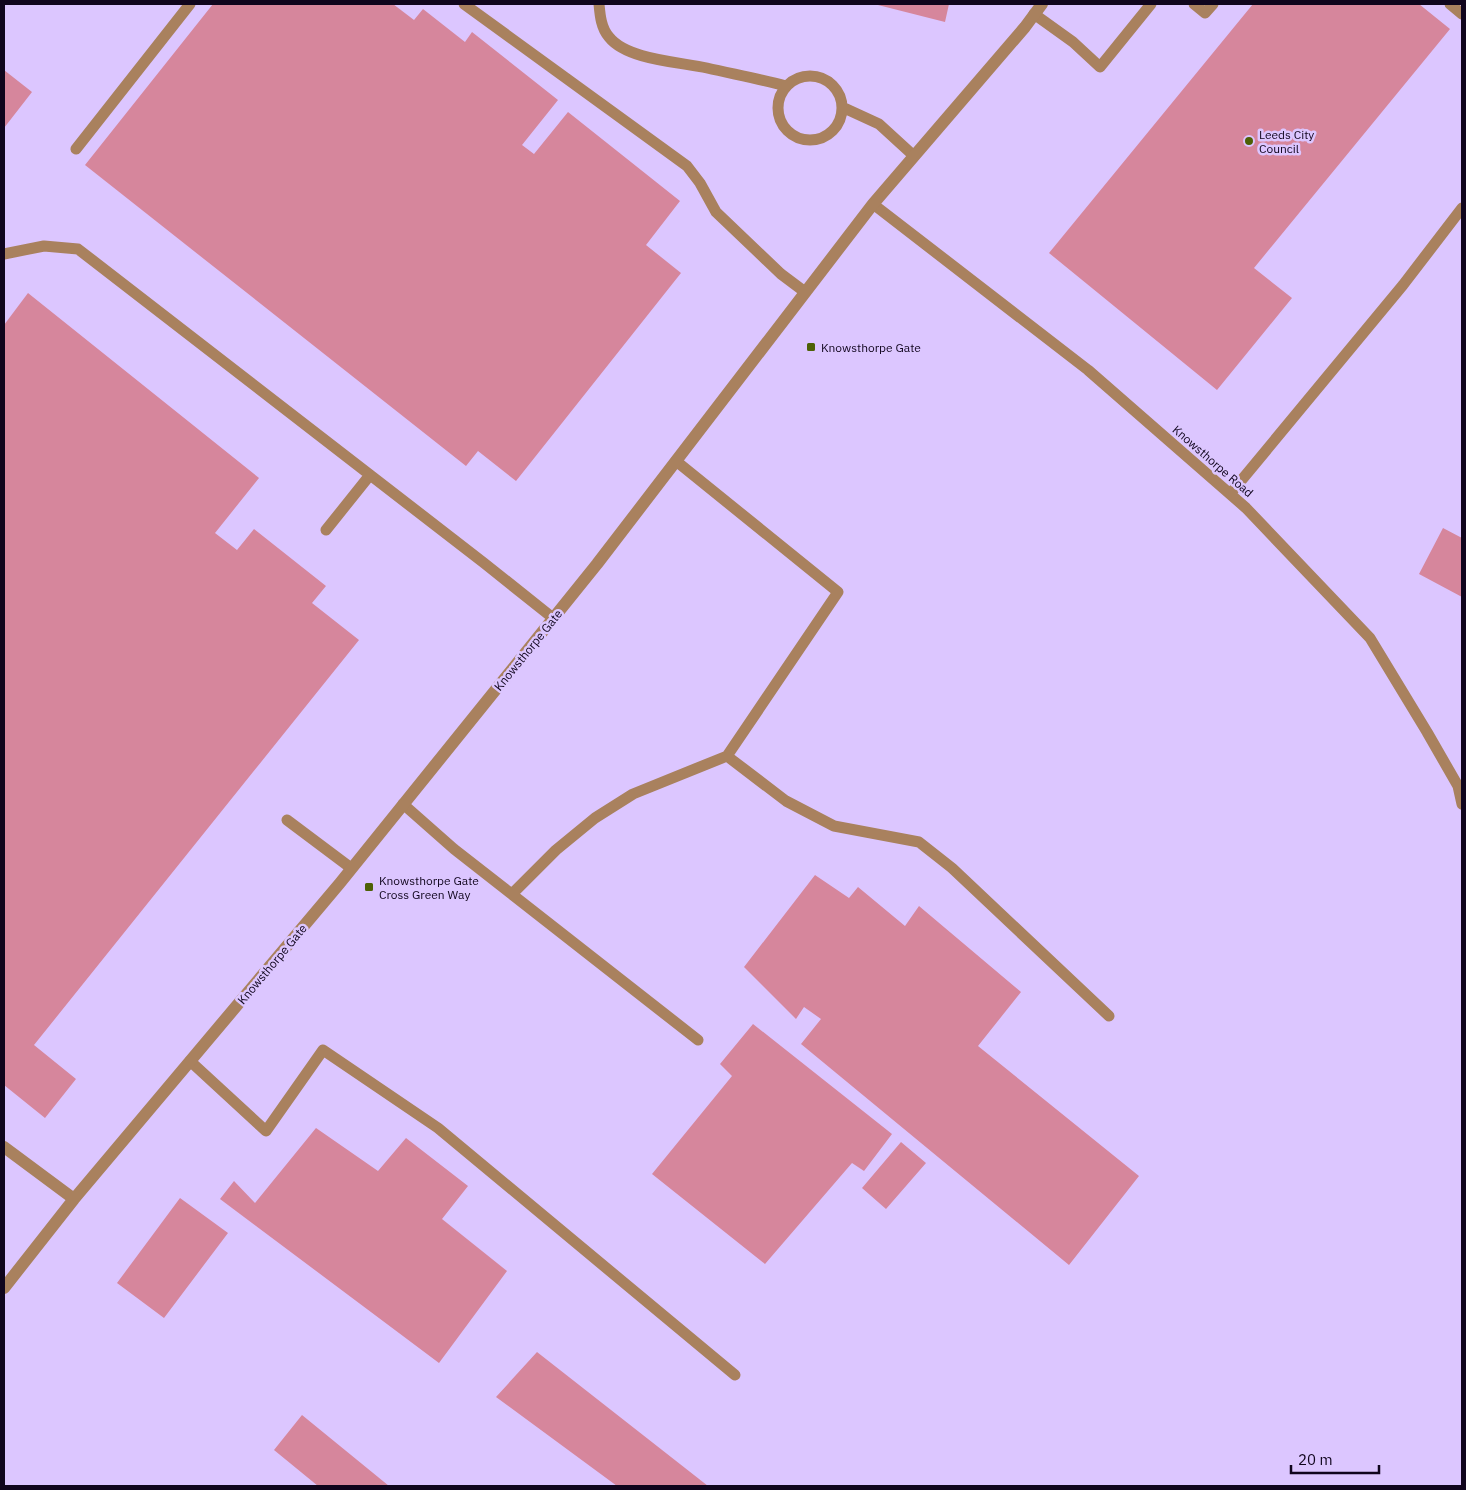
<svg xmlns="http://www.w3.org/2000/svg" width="1466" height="1490" viewBox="0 0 1466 1490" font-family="'IBM Plex Sans',sans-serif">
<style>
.building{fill:#d6869c}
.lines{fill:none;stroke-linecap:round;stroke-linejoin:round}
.lane{stroke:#a9815e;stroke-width:11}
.street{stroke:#a9815e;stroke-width:12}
.poi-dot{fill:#4d6006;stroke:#dcc6ff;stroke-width:2}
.labels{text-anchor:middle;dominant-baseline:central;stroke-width:5;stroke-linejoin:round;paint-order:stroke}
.poi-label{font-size:12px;fill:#10051d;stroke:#dcc6ff;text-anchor:start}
.street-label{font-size:12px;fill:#10051d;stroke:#dcc6ff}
</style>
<rect width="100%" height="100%" fill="#dcc6ff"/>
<path class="building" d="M213,4H393L414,20L423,9L465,42L472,32L558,100L522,145L534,154L568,112L680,201L646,245L681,273L516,481L478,451L466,466L85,165Z
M874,4H949L945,22Z
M1253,4H1419L1450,29L1254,268L1292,298L1217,390L1049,253Z
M4,70L32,92L4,128Z
M28,293L259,478L215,533L237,550L254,529L326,586L312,603L359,640L34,1045L76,1079L45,1118L4,1085V325Z
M1443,528L1462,538V597L1419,574Z
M815,875L849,898L858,887L905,926L919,906L1021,992L978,1046L1139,1176L1069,1265L801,1044L821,1019L804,1007L796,1019L744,967Z
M753,1024L892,1134L864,1171L852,1163L765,1264L652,1174L732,1076L720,1064Z
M316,1128L378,1171L406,1138L468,1186L442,1219L507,1271L439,1363L220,1199L234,1181L255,1203Z
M901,1142L926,1163L886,1209L862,1188Z
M180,1198L228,1233L164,1318L117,1283Z
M537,1352L708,1486H617L496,1397Z
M302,1415L389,1486H318L274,1450Z"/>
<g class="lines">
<path class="lane" d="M464,4L687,166L700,183L716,212L781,274L805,292
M599,4C600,15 601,28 609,37C627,60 680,62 707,68C733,74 760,79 786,86
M1194,4L1205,13L1213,4
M1450,4L1462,14
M1034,14L1073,42L1100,67L1151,4
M778 108a32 32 0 1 1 64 0a32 32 0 1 1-64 0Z
M842,107L879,124L914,156
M76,149L190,4
M873,204L1088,370L1246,508L1370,638L1427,732L1458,786L1462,804
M4,254L44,246L78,249L484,563L553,618
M1230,494L1403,285L1462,208
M326,530L370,475
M727,756L786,801L834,826L919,842L952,868L1109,1016
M403,804L454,849L698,1040
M287,820L351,868
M512,894L556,850L595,818L633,794L727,756L838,592L676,461
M190,1061L266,1131L323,1050L438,1128L735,1375"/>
<path class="street" d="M4,1147L74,1199
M4,1288L74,1199L340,883L597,564L873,204L1025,27L1042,4"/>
</g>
<g class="poi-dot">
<circle cx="1249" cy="141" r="5"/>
<rect x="806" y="342" width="10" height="10" rx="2.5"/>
<rect x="364" y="882" width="10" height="10" rx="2.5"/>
</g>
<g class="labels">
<g class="poi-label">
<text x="1259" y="134">Leeds City<tspan x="1259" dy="14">Council</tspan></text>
<text x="821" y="347">Knowsthorpe Gate</text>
<text x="379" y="880">Knowsthorpe Gate<tspan x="379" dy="14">Cross Green Way</tspan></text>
</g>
<g class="street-label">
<text transform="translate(1213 461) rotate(41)">Knowsthorpe Road</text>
<text transform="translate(528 650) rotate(-51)">Knowsthorpe Gate</text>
<text transform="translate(272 964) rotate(-50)">Knowsthorpe Gate</text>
</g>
</g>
<rect width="1466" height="1490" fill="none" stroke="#10051d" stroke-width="10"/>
<path d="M1291 1465v8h88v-8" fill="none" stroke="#10051d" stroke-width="2.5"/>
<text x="1298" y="1465" font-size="15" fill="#10051d" stroke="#dcc6ff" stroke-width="4" paint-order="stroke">20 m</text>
</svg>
